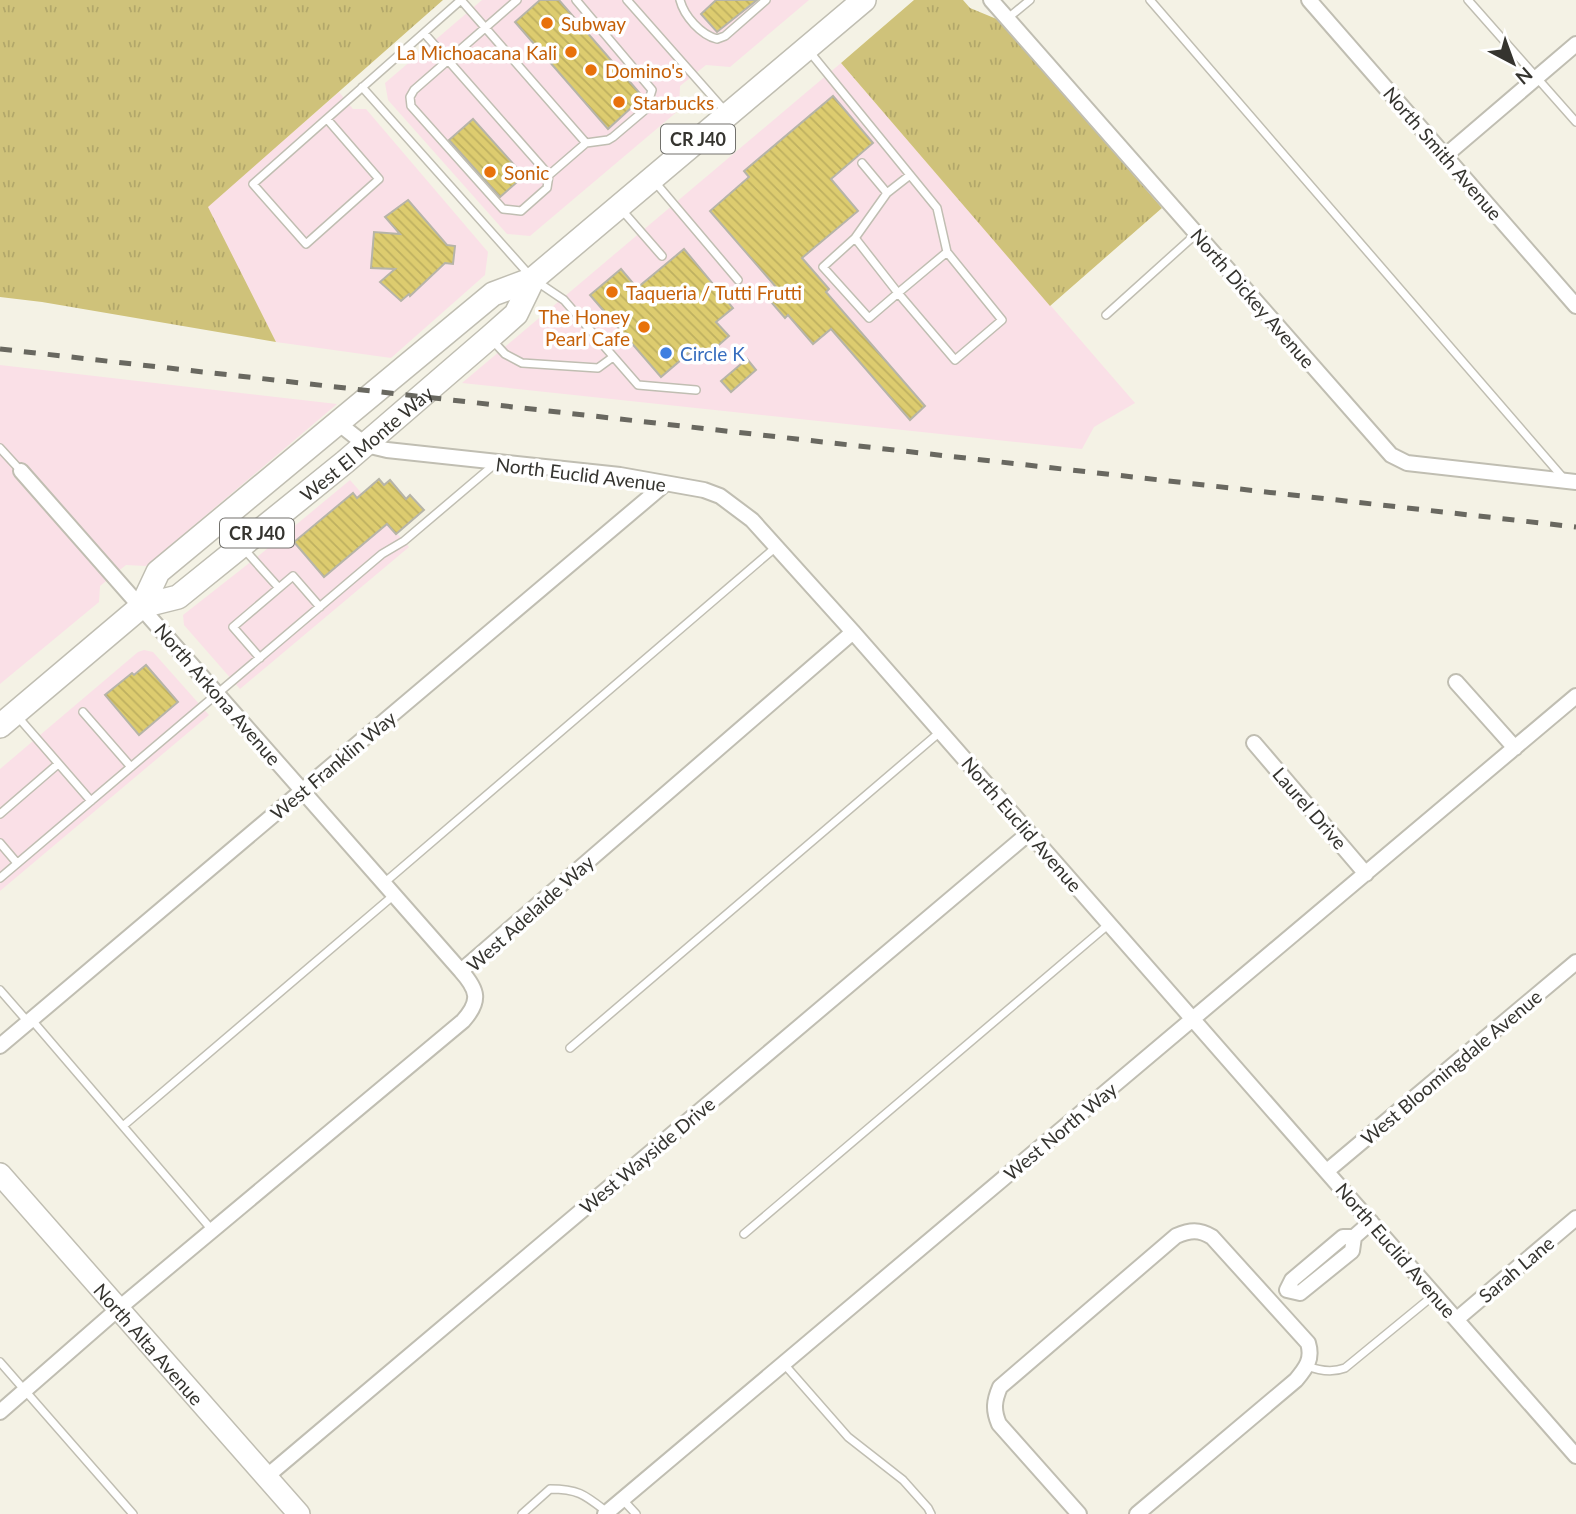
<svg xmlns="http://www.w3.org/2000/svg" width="1576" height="1514" viewBox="0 0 1576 1514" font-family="Lato,sans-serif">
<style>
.commercial{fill:#fae0e7}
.grass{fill:url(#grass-tufts)}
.building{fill:url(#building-back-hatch);stroke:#b6b4a8;stroke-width:2}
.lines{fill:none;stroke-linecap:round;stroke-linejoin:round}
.lane-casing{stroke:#c0beb2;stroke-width:10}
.street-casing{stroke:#c0beb2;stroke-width:18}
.secondary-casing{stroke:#c0beb2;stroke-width:24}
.primary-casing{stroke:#c0beb2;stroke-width:26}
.lane{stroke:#fff;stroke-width:7}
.street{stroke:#fff;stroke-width:14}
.secondary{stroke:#fff;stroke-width:21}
.primary{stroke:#fff;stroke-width:23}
.rail{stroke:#696860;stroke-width:5;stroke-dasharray:12 12;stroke-linecap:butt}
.food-dot{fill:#e8710a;stroke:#fff;stroke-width:2.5}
.shop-dot{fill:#3f7fe0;stroke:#fff;stroke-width:2.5}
.labels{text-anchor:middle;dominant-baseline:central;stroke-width:7;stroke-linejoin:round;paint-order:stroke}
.shield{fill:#fff;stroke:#72716d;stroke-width:2}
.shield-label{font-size:18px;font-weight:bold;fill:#35342f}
.food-label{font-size:19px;fill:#c56008;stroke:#fff;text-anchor:start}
.street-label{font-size:19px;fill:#35342f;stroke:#fff}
.shop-label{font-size:19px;fill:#366cbe;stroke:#fff;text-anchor:start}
</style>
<defs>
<pattern id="grass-tufts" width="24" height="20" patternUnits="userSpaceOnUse" patternTransform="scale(1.75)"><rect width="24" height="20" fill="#cfc27a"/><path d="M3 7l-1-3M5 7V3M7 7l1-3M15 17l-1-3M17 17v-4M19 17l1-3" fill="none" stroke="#b2a76a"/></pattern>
<pattern id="building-back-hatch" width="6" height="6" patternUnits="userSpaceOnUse" patternTransform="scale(1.75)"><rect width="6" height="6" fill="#ddcc6f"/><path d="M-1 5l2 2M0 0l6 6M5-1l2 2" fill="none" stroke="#beb060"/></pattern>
</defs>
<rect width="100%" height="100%" fill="#f4f2e5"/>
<path class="commercial" d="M482,0H809L730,67L706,65L680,86L679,110L530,236L507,234L388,100L385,83Z
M841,63L1135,403L1094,427L1082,449L462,383Z
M339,92L353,109H366L488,252L485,275L391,358L276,342L207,207Z
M0,365L337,404L146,566L126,565L100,586L99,602L0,684Z
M350,480L409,547L240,689L184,625L183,615L262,553Z
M144,650L153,652L209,715L0,891V769L138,652Z"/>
<path class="grass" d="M0,0H443L208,207L276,342L42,302L0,297Z
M914,0H963L970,8L999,20L1162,208L1050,306L841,63Z"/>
<path class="building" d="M540,0H559L643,97L608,129L515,22Z
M716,0H757L717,32L701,14Z
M833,96L873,143L831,179L858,211L802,258L829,289L826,292L925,406L910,420L831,329L813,344L788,315L785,318L766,296L776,287L710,211L749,177L744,171Z
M473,119L524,176L500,197L449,140Z
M408,200L447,245L455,246L453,264L445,263L410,296L409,294L401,301L380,282L395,269L371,268L374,232L400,234L385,217Z
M684,249L733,308L716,322L729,336L704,358L695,348L661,377L590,295L621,269L637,288Z
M747,359L756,370L731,392L721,381Z
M379,479L384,485L390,480L406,499L410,495L424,510L396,534L387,524L324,577L294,542L353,493L357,498Z
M146,665L178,702L139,735L105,695L132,673L134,675Z"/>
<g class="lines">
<g class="lane-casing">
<path id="lane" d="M517,0L414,90L410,97L411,106L503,209L521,211L547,188L549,175
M576,0L652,90L646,109L613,137L608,140L586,143
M627,0L726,112
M680,0C684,16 701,35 717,39L725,36L766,0
M1150,0L1565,480
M1468,0L1576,122
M1008,18L1030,0
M809,51L937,208L947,252L1002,320L955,360L898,293L947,252
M362,87L533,279L564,300L638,385L696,390
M327,119L379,179L306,244L253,184L461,0L586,143L549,175L424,33
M862,163L887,193L910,175
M655,182L738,280
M621,209L662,256
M855,238L823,267L869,318L898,293L855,238L887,193
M1106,315L1196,234
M493,341L505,354L522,363L598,368L613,357
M0,448L21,471
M244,549L279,588
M260,658L233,627L293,576L320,607
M83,712L131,767
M18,717L91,801
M0,814L58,764
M0,843L17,863
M0,878L382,554L404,541L496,463
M384,883L776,547
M0,990L28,1022
M31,1019L212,1230
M570,1048L940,732
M123,1126L394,895
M744,1234L1109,924
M0,1362L133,1514
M784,1364L848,1437L903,1480L928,1508L931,1514
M1307,1366C1320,1371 1332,1373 1345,1368L1434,1295
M623,1500L636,1514
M522,1514L550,1489C579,1489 585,1495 607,1512"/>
</g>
<g class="street-casing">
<path id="street" d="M991,0L1391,455L1407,463L1576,482
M1309,0L1576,306
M1446,155L1576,44
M338,423L366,445L387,450L620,475L704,490L720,496L752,520L853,632L1576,1456
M21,471L461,971
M1456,682L1515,748
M1254,743L1366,874
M0,1046L665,484
M1327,1171L1576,962
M1354,1237H1343L1292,1280L1287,1290L1300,1293L1352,1251L1354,1237L1371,1222
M1457,1319L1576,1218
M0,1412L118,1309L463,1021C481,1001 478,990 461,971L853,632
M266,1477L1029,833
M605,1514L1576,696
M1079,1514L999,1424C993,1410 994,1401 1000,1387L1176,1236C1190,1230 1199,1229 1212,1237L1308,1343C1313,1359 1306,1368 1296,1380L1137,1514"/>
</g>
<g class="secondary-casing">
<g id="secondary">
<path id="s1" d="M0,1174L299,1514"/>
</g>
</g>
<g class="primary-casing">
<g id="primary">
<path id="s2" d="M142,606L178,597L345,462L490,337L516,314L533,279"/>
<path d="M0,726L142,606L158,572L493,294L533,279L864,0"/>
</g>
</g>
<use href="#lane" class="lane"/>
<use href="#street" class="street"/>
<use href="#secondary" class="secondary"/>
<use href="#primary" class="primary"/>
<path class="rail" d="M0,349L1576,527"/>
</g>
<g class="food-dot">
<circle cx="547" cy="23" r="7"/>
<circle cx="571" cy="52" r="7"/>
<circle cx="591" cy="70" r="7"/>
<circle cx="619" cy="102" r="7"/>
<circle cx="490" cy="172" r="7"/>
<circle cx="612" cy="292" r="7"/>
<circle cx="644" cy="327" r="7"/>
</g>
<circle class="shop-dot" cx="666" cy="353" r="7"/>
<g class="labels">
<g class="shield">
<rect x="661" y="124.5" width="74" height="29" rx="5"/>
<rect x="220" y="518.5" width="74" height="29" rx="5"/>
</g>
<g class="shield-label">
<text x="698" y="139">CR J40</text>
<text x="257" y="533">CR J40</text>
</g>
<g class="food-label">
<text x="561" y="23">Subway</text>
<text x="557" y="52" text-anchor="end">La Michoacana Kali</text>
<text x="605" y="70">Domino's</text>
<text x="633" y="102">Starbucks</text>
<text x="504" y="172">Sonic</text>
<text x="626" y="292">Taqueria / Tutti Frutti</text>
<text x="630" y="316" text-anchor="end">The Honey<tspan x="630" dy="22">Pearl Cafe</tspan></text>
</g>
<g class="street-label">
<text transform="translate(1443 153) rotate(49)">North Smith Avenue</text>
<text transform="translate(1253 298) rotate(49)">North Dickey Avenue</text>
<text stroke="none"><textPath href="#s2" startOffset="280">West El Monte Way</textPath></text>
<text transform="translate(581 474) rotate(7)">North Euclid Avenue</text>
<text transform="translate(218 694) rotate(49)">North Arkona Avenue</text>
<text transform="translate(333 765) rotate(-40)">West Franklin Way</text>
<text transform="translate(1310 808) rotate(49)">Laurel Drive</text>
<text transform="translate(1022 824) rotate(49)">North Euclid Avenue</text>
<text transform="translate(530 913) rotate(-42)">West Adelaide Way</text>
<text transform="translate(1451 1067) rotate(-40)">West Bloomingdale Avenue</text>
<text transform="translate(1060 1131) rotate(-40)">West North Way</text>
<text transform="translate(647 1155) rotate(-40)">West Wayside Drive</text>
<text transform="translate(1396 1250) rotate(49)">North Euclid Avenue</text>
<text transform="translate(1516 1269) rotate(-40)">Sarah Lane</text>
<text stroke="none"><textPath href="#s1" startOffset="226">North Alta Avenue</textPath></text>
</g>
<g class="shop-label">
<text x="680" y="353">Circle K</text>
</g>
</g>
<g transform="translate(1513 63) rotate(139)" stroke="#ffffff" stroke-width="5" paint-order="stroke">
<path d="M0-5L12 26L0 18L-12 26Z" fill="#35342f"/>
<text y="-10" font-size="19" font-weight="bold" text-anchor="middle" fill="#35342f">N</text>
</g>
</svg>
